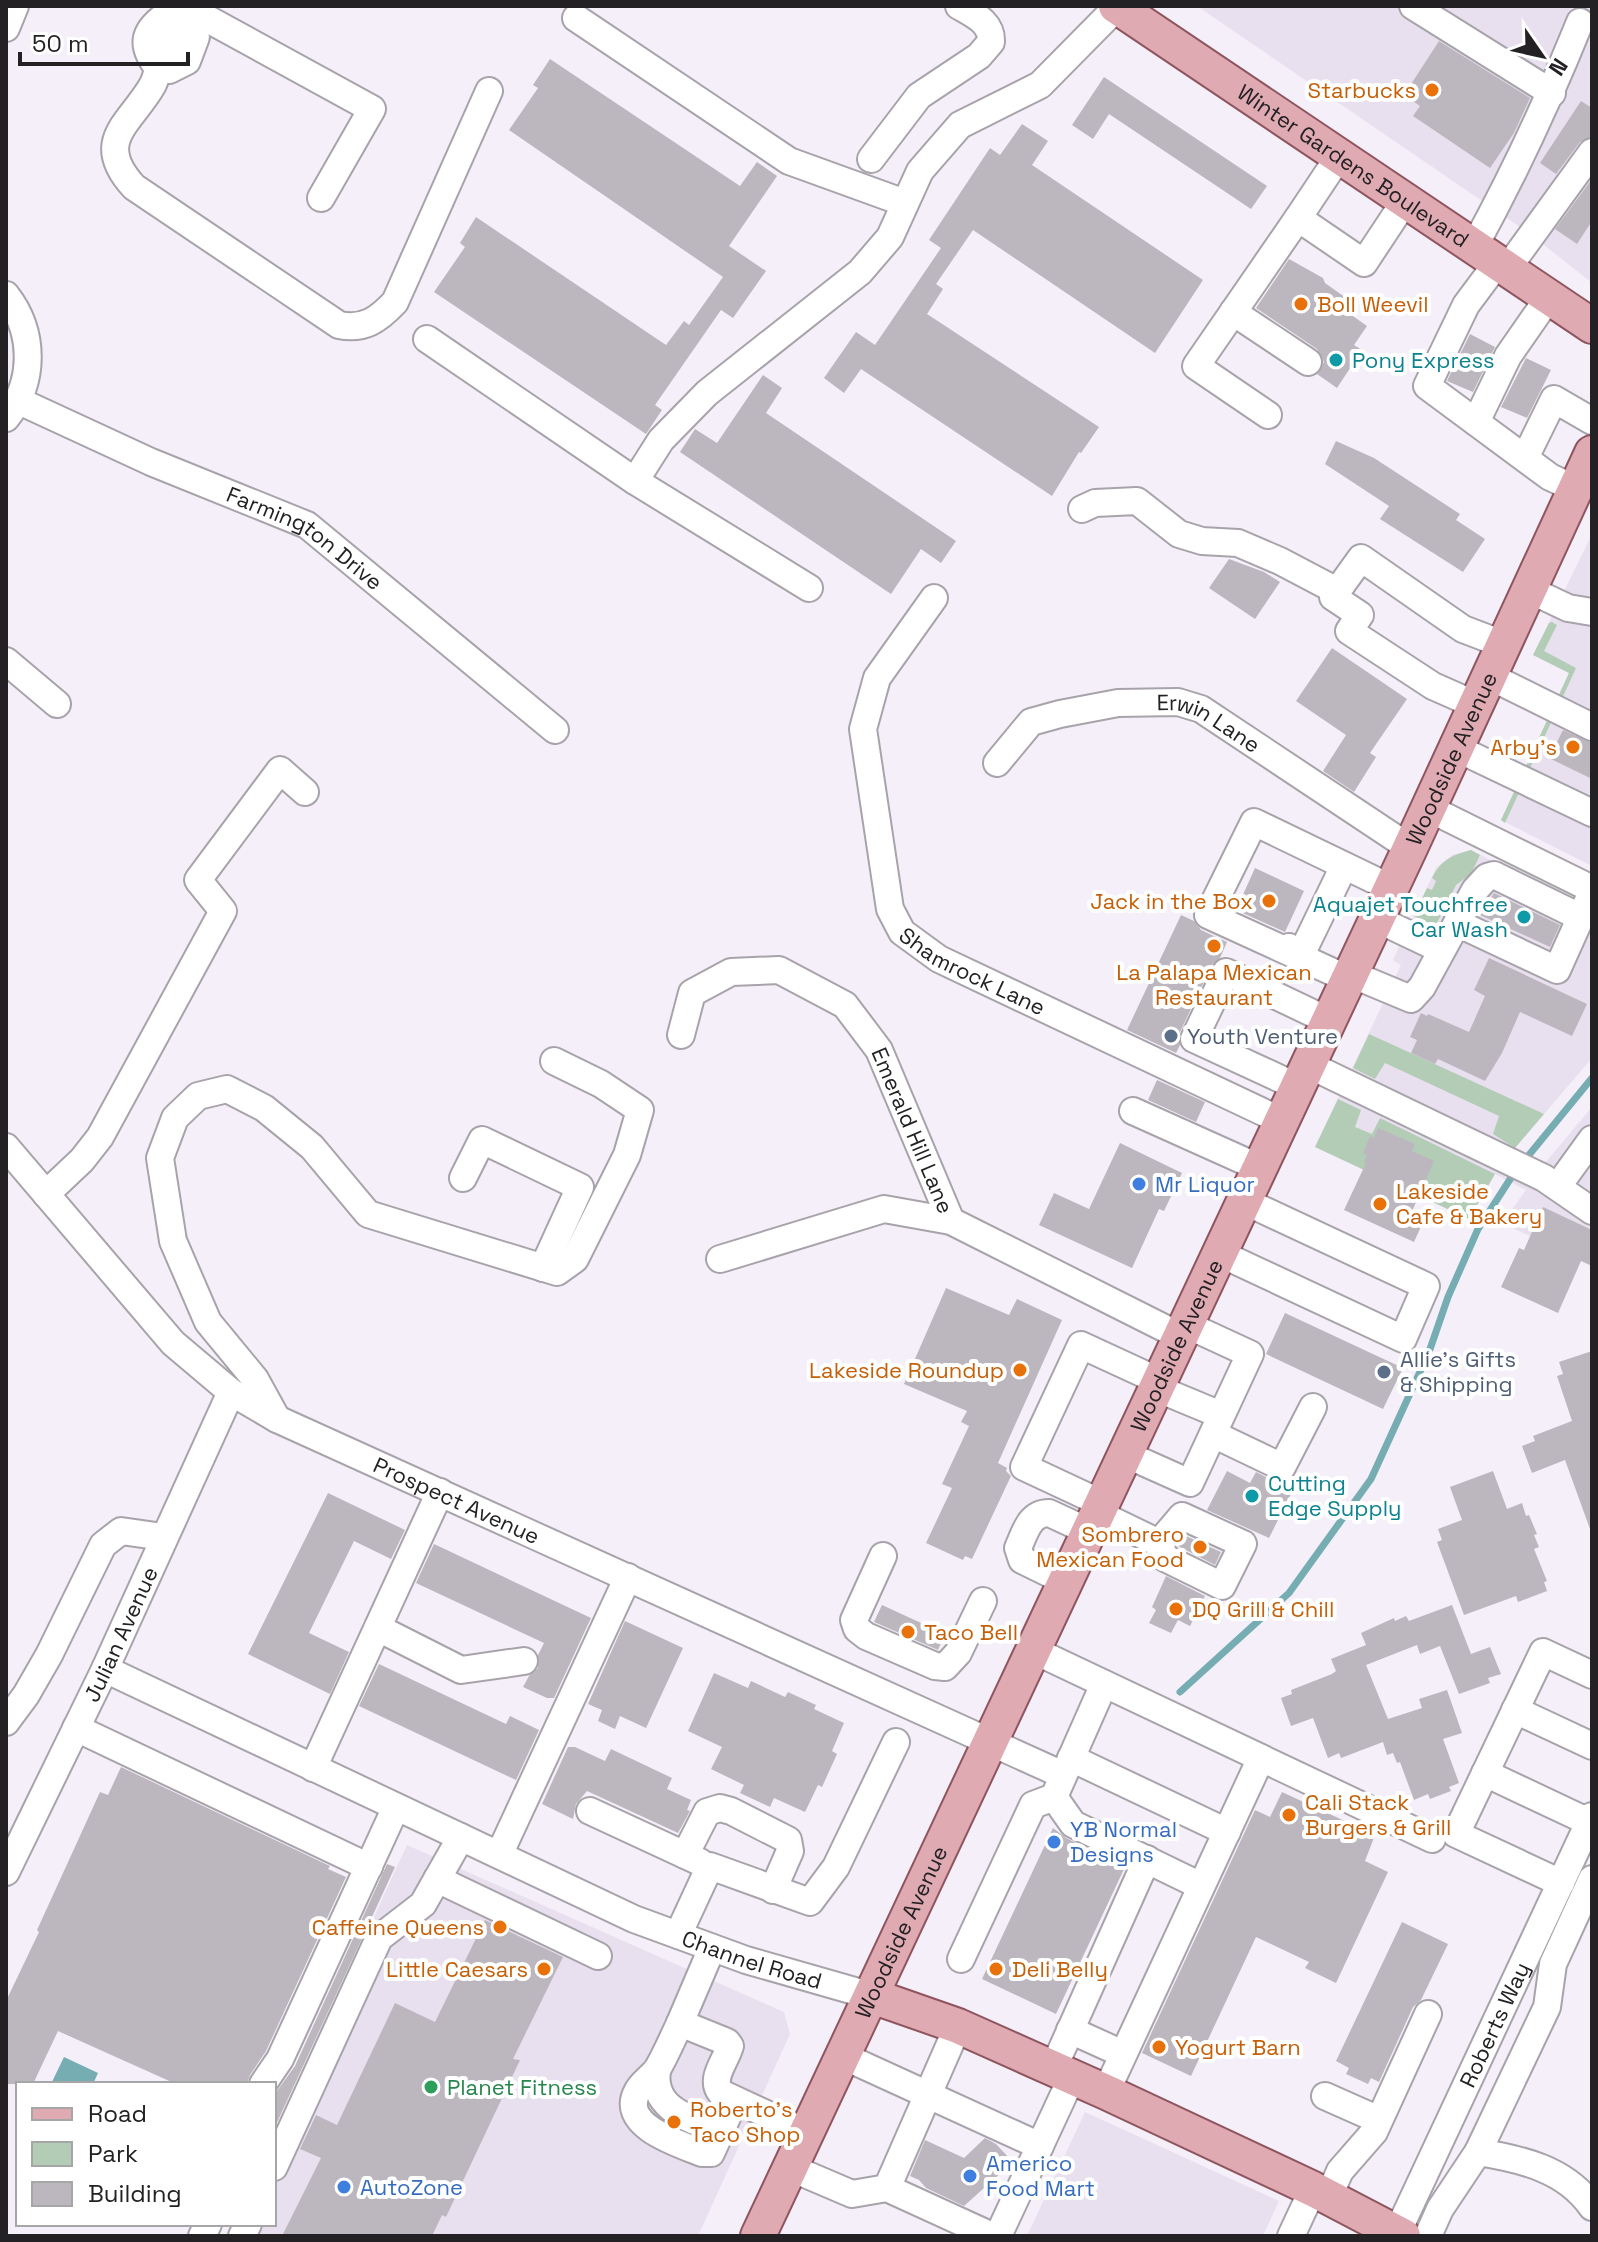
<svg xmlns="http://www.w3.org/2000/svg" width="1598" height="2242" viewBox="0 0 1598 2242" font-family="'Space Grotesk',sans-serif">
<style>
.built{fill:#e9e0ef}
.green{fill:#b3ccb6}
.water{fill:#76adb2}
.lines{fill:none;stroke-linecap:round;stroke-linejoin:round}
.stream{stroke:#76adb2;stroke-width:7}
.building{fill:#bcb7bf}
.minor-casing{stroke:#a8a3ab;stroke-width:30}
.major-casing{stroke:#8f555e;stroke-width:38}
.minor{stroke:#fff;stroke-width:26}
.major{stroke:#dfaab1;stroke-width:34}
.food-dot{fill:#e8710a;stroke:#fff;stroke-width:3}
.culture-dot{fill:#0f9aa8;stroke:#fff;stroke-width:3}
.service-dot{fill:#5c6f8a;stroke:#fff;stroke-width:3}
.shop-dot{fill:#3f7fe0;stroke:#fff;stroke-width:3}
.leisure-dot{fill:#2e9e5b;stroke:#fff;stroke-width:3}
.labels{text-anchor:middle;dominant-baseline:central;stroke-width:8;stroke-linejoin:round;paint-order:stroke}
.food-label{font-size:22px;fill:#c56008;stroke:#fff;text-anchor:start}
.street-label{font-size:22px;fill:#232124;stroke:#fff}
.culture-label{font-size:22px;fill:#0d838f;stroke:#fff;text-anchor:start}
.service-label{font-size:22px;fill:#4e5e75;stroke:#fff;text-anchor:start}
.shop-label{font-size:22px;fill:#366cbe;stroke:#fff;text-anchor:start}
.leisure-label{font-size:22px;fill:#27864d;stroke:#fff;text-anchor:start}
</style>
<rect width="100%" height="100%" fill="#f4eff8"/>
<path class="built" d="M1197,6H1592V283L1529,233Z
M1592,534V866L1501,820L1569,673L1533,655Z
M1471,850L1592,912V1058L1515,1148L1545,1163L1592,1107V1265L1502,1223L1526,1190L1495,1174L1469,1219L1315,1147L1401,965L1393,960L1436,868L1452,855Z
M407,1845L784,2012L790,2034L698,2236H227L232,2224H274V2133Z
M1085,2112L1279,2201L1263,2236H1027Z"/>
<path class="green" d="M1552,622L1557,625L1544,651L1576,668L1505,823L1501,820L1569,673L1533,655L1549,623Z
M1471,850L1480,855L1471,874L1456,885L1437,923L1433,925L1414,916L1427,888L1432,890L1436,881L1432,878C1441,860 1452,855 1471,850Z
M1369,1034L1544,1114L1515,1148L1493,1134L1499,1116L1385,1063L1375,1079L1353,1068Z
M1338,1099L1361,1110L1355,1127L1372,1134L1380,1118L1495,1174L1469,1219L1315,1147Z"/>
<path class="water" d="M64,2057L98,2073L93,2084H51Z"/>
<g class="lines">
<path class="stream" d="M1524,1161L1592,1078
M1180,1692L1289,1593L1371,1479L1429,1352L1448,1297L1478,1229L1516,1170"/>
</g>
<path class="building" d="M1439,41L1530,98L1514,133L1490,168L1413,116L1420,106L1404,95Z
M550,59L740,186L757,162L777,176L729,246L766,271L733,318L721,310L655,405L662,410L646,434L434,292L465,247L460,243L476,217L666,345L684,321L689,325L723,277L509,130L538,88L533,85Z
M1104,77L1267,186L1251,209L1109,114L1093,139L1072,125Z
M1581,101L1592,108V136L1580,142L1556,174L1540,163Z
M1022,124L1048,141L1032,165L1203,280L1155,353L973,230L936,284L943,289L927,314L1099,427L1081,453L1079,452L1052,496L861,369L844,393L824,378L856,332L875,345L941,248L929,240L990,148L1000,155Z
M1592,179V221L1577,244L1555,229Z
M1289,259L1323,278L1325,283L1349,300L1343,309L1367,326L1354,345L1362,350L1337,388L1317,374L1324,362L1317,349L1256,308Z
M1470,334L1495,347L1473,392L1447,381Z
M1526,358L1551,370L1527,418L1501,407Z
M763,375L782,388L766,413L956,541L941,563L921,549L891,594L680,452L695,429L717,443Z
M1336,441L1374,458L1460,514L1456,520L1485,539L1463,572L1380,519L1389,506L1325,464Z
M1229,559L1264,572L1280,582L1255,619L1209,588Z
M1332,648L1407,699L1370,753L1376,757L1354,792L1323,771L1346,735L1296,701Z
M1563,730L1592,743V779L1549,758Z
M1255,868L1304,891L1285,932L1236,910Z
M1494,893L1560,925L1550,947L1480,915Z
M1181,915L1194,921L1201,930L1227,942L1220,958L1212,965L1180,1032V1045L1176,1053L1127,1030Z
M1489,958L1587,1004L1572,1036L1520,1012L1502,1053L1485,1081L1438,1059L1435,1064L1411,1053L1417,1040L1410,1037L1421,1013L1427,1016L1428,1014L1469,1032L1485,996L1474,990Z
M1157,1080L1205,1102L1196,1122L1148,1100Z
M1378,1128L1415,1144L1412,1151L1434,1161L1410,1216L1423,1222L1414,1242L1344,1210L1366,1163H1364L1367,1155L1363,1153L1370,1136L1374,1138Z
M1120,1143L1182,1173L1164,1211L1159,1209L1132,1268L1039,1225L1054,1193L1089,1209Z
M1543,1207L1592,1230V1266L1581,1261L1558,1313L1501,1287L1519,1248L1524,1250Z
M946,1288L1009,1315L1017,1299L1062,1320L998,1463L1007,1468L1006,1471L1011,1476L972,1559L965,1556L963,1560L926,1543L952,1488L942,1484L969,1426L961,1422L967,1411L904,1384Z
M1285,1313L1403,1368L1383,1409L1266,1354Z
M1592,1351V1529H1590L1565,1460L1532,1473L1522,1446L1535,1441L1533,1436L1572,1421L1557,1376L1563,1374L1559,1362Z
M1227,1471L1250,1483L1256,1472L1276,1482L1290,1481L1296,1484L1269,1538L1207,1510Z
M1493,1471L1507,1509L1522,1503L1526,1516L1529,1515L1537,1534L1534,1535L1539,1547L1534,1549L1547,1581L1544,1582L1547,1591L1518,1602L1516,1596L1464,1615L1437,1542L1442,1540L1438,1529L1462,1520L1450,1487Z
M328,1493L405,1530L391,1559L354,1541L309,1633L349,1652L330,1694L248,1654Z
M1186,1536L1221,1552L1215,1565L1178,1546Z
M434,1544L591,1618L554,1698H547L523,1687L529,1676L538,1668V1655L544,1643L416,1583Z
M1166,1576L1205,1596L1190,1626L1178,1620L1171,1633L1149,1623L1156,1610L1152,1607Z
M882,1605L945,1634L938,1650L874,1622Z
M1452,1605L1471,1654L1490,1647L1501,1674L1488,1678L1490,1683L1459,1694L1440,1646L1420,1654L1417,1645L1366,1665L1388,1719L1422,1708L1419,1699L1447,1690L1462,1733L1443,1739L1459,1783L1449,1787L1451,1791L1430,1799L1428,1794L1414,1800L1400,1762L1397,1763L1393,1753L1387,1755L1383,1742L1341,1758L1339,1753L1328,1758L1313,1718L1291,1726L1281,1698L1292,1694L1291,1690L1332,1674L1336,1671L1331,1659L1366,1645L1361,1633L1394,1618L1395,1621L1406,1616L1409,1621Z
M625,1621L683,1648L646,1728L620,1716L615,1729L598,1721L602,1710L588,1704Z
M379,1664L506,1724L510,1716L539,1730L516,1780L359,1706Z
M714,1673L748,1688L751,1681L785,1697L788,1692L816,1705L814,1709L844,1723L832,1751L837,1754L822,1787L818,1785L805,1812L774,1798L770,1807L740,1793L744,1785L711,1769L722,1747L688,1731Z
M568,1747H575L605,1761L611,1749L672,1778L667,1789L691,1800L687,1810L690,1811L678,1833L587,1791L576,1804L573,1819L542,1804Z
M121,1767L330,1866L328,1869L346,1877L266,2051L250,2075L247,2084H176L58,2031L33,2084H6V2001L39,1932L37,1930L100,1792L108,1795Z
M1282,1792L1375,1835L1365,1861L1388,1872L1336,1983L1305,1968L1309,1962L1256,1937L1191,2076L1142,2053L1255,1810L1270,1817Z
M1053,1828L1066,1838L1125,1867L1056,2014L982,1979Z
M387,1864L395,1867L274,2129V2095L295,2066Z
M485,1920L563,1957L513,2059L520,2060L446,2217L442,2215L432,2236H282L321,2158L300,2149L316,2115L337,2125L395,2003L435,2022Z
M1402,1922L1448,1944L1421,2000L1413,2007L1379,2082L1371,2078L1368,2084L1346,2074L1349,2068L1336,2061Z
M985,2138L996,2144L1013,2162L964,2206L926,2188L919,2180L910,2176L925,2140L964,2158Z"/>
<g class="lines">
<g class="minor-casing">
<g id="minor">
<path d="M184,6C176,23 168,39 161,57C158,66 157,78 152,86C130,124 92,141 134,187L339,325C364,330 378,320 395,302L489,91"/>
<path d="M184,6L372,109L321,198"/>
<path d="M1413,6L1552,93"/>
<path d="M166,15C184,15 191,20 196,37L187,61L169,70L158,68C141,46 142,32 166,15Z"/>
<path d="M576,18L789,161L905,203"/>
<path d="M6,28L15,6"/>
<path d="M871,159L919,96L979,56L991,42C992,22 974,15 959,6"/>
<path d="M1298,218L1340,155"/>
<path d="M1474,247C1514,174 1549,99 1580,22"/>
<path d="M1498,262L1466,305L1427,386L1550,477L1576,489"/>
<path d="M1507,269L1592,152"/>
<path d="M6,295C35,332 35,382 6,418"/>
<path d="M1233,312L1308,362"/>
<path d="M427,339L635,481L661,440L707,393L860,272L890,237L920,171L960,125L1040,85L1118,6"/>
<path id="s1" d="M19,401L151,462L307,525L555,730"/>
<path d="M1268,415L1196,366L1298,218L1364,263L1405,201"/>
<path d="M1476,422L1508,356L1549,297"/>
<path d="M1525,458L1554,399L1592,421"/>
<path d="M635,481L809,588"/>
<path d="M1082,509L1095,503L1137,501L1179,534L1202,541L1238,543L1280,561L1337,591"/>
<path d="M1530,590L1568,608L1592,612"/>
<path id="s2" d="M934,598L877,678L863,729L890,909L902,932L939,959L1282,1121"/>
<path d="M6,661L57,704"/>
<path d="M1489,676L1592,727"/>
<path d="M1476,705L1433,686L1349,631L1360,615L1333,597L1361,558L1463,629L1505,645"/>
<path d="M1456,748L1592,813"/>
<path id="s3" d="M997,763L1031,722L1060,714L1118,703L1178,702L1201,709L1410,848"/>
<path d="M1428,808L1592,889"/>
<path d="M1377,919L1442,950"/>
<path d="M1457,923L1557,970L1592,892"/>
<path d="M1289,947L1300,957L1344,866"/>
<path d="M1351,974L1411,999L1422,987L1475,890L1487,877L1494,875L1580,917"/>
<path d="M1348,979L1208,915L1254,822L1391,888"/>
<path id="s4" d="M681,1035L692,993L731,972L779,970L845,1005L879,1050L951,1221L1180,1336"/>
<path d="M1309,1065L1544,1178L1592,1211"/>
<path d="M1298,1087L1194,1039L1226,972L1329,1021"/>
<path d="M1133,1111L1260,1168"/>
<path id="s5" d="M6,1147L173,1343L231,1392L277,1419L1063,1775"/>
<path d="M463,1178L482,1140L580,1187L543,1268"/>
<path d="M1558,1186L1592,1139"/>
<path d="M46,1194L82,1160L100,1137L223,911L198,880L280,770L305,792"/>
<path d="M1219,1253L1403,1339L1426,1286L1244,1201"/>
<path d="M720,1259L884,1209L951,1221"/>
<path d="M1156,1388L1221,1415"/>
<path d="M277,1419L255,1379L208,1322L173,1241L160,1158L175,1118L198,1096L227,1089L264,1108L312,1147L368,1214L557,1272L575,1259L627,1155L640,1110L601,1084L554,1061"/>
<path d="M1213,1434L1282,1467L1313,1407"/>
<path d="M1125,1454L1190,1483L1250,1354L1185,1324"/>
<path d="M1101,1503L1024,1467L1081,1345L1159,1381"/>
<path d="M1097,1513L1159,1543L1165,1558L1222,1586L1243,1544L1182,1516L1159,1543"/>
<path d="M883,1556L854,1620L857,1629L866,1636L935,1666L945,1667L958,1653L983,1601"/>
<path d="M1065,1581L1022,1560L1018,1548C1025,1533 1029,1513 1049,1513L1088,1531"/>
<path d="M378,1628L461,1670L524,1661"/>
<path d="M1033,1650L1432,1839"/>
<path id="s6" d="M105,1669L634,1919L746,1960L872,1996"/>
<path d="M1515,1710L1592,1746"/>
<path d="M6,1722L26,1695L49,1655L103,1545L121,1531L163,1537"/>
<path d="M76,1728L369,1867"/>
<path d="M1071,1758L1227,1832"/>
<path d="M313,1768L440,1492"/>
<path d="M1485,1773L1589,1822"/>
<path d="M1054,1797L1073,1824L1201,1886"/>
<path d="M590,1811L700,1862"/>
<path d="M499,1855L628,1577"/>
<path d="M685,1855L707,1812L720,1808L731,1811L788,1840L790,1851L773,1890"/>
<path id="s7" d="M6,1872L105,1669L231,1392"/>
<path d="M437,1879L598,1956"/>
<path d="M1592,1879L1553,1964L1547,2007L1478,2152C1521,2159 1566,2169 1592,2207"/>
<path d="M1561,1883L1456,1834L1543,1652L1592,1675"/>
<path d="M678,1935L710,1866L810,1902L836,1867L896,1742"/>
<path d="M712,1948L680,2023L727,2042L730,2046C726,2061 709,2079 721,2093L807,2133"/>
<path d="M961,1959L1033,1805L1054,1797L1104,1684"/>
<path d="M680,2023C673,2038 666,2054 658,2068C652,2077 641,2083 637,2092C619,2126 680,2144 702,2153H711L721,2131"/>
<path d="M1070,2030L1123,2054"/>
<path d="M843,2056L1040,2146"/>
<path d="M1053,2069L1147,1859"/>
<path d="M657,2070C651,2110 691,2119 721,2131L728,2115"/>
<path d="M263,2084L280,2059L396,1807"/>
<path d="M1106,2092L1261,1758"/>
<path d="M1325,2096L1379,2120"/>
<path d="M274,2167L379,1938L423,1904L461,1837"/>
<path d="M791,2168L852,2194L887,2188L992,2236"/>
<path d="M887,2188L958,2026"/>
<path d="M1328,2198L1340,2171L1374,2132L1428,2014"/>
<path id="s8" d="M1397,2233L1592,1816"/>
<path d="M202,2236L208,2224"/>
<path d="M242,2236L248,2224"/>
<path d="M998,2236L1072,2077"/>
<path d="M1291,2236L1313,2189"/>
<path d="M1428,2236L1440,2209L1478,2152"/>
</g>
</g>
<g class="major-casing">
<g id="major">
<path id="s9" d="M1116,6L1592,326"/>
<path d="M872,1996L958,2026L1106,2092L1313,2189L1403,2236"/>
<path id="s10" d="M758,2236L1410,848L1592,453"/>
</g>
</g>
<use href="#minor" class="minor"/>
<use href="#major" class="major"/>
</g>
<g class="food-dot">
<circle cx="1432" cy="90" r="8"/>
<circle cx="1301" cy="304" r="8"/>
<circle cx="1573" cy="747" r="8"/>
<circle cx="1269" cy="901" r="8"/>
<circle cx="1214" cy="946" r="8"/>
<circle cx="1380" cy="1204" r="8"/>
<circle cx="1020" cy="1370" r="8"/>
<circle cx="1200" cy="1547" r="8"/>
<circle cx="1176" cy="1609" r="8"/>
<circle cx="908" cy="1632" r="8"/>
<circle cx="1289" cy="1815" r="8"/>
<circle cx="500" cy="1927" r="8"/>
<circle cx="544" cy="1969" r="8"/>
<circle cx="996" cy="1969" r="8"/>
<circle cx="1159" cy="2047" r="8"/>
<circle cx="674" cy="2122" r="8"/>
</g>
<g class="culture-dot">
<circle cx="1336" cy="360" r="8"/>
<circle cx="1524" cy="917" r="8"/>
<circle cx="1252" cy="1496" r="8"/>
</g>
<g class="service-dot">
<circle cx="1171" cy="1036" r="8"/>
<circle cx="1384" cy="1372" r="8"/>
</g>
<g class="shop-dot">
<circle cx="1139" cy="1184" r="8"/>
<circle cx="1054" cy="1842" r="8"/>
<circle cx="970" cy="2176" r="8"/>
<circle cx="344" cy="2187" r="8"/>
</g>
<circle class="leisure-dot" cx="431" cy="2087" r="8"/>
<g class="labels">
<g class="food-label">
<text x="1416" y="90" text-anchor="end">Starbucks</text>
<text x="1317" y="304">Boll Weevil</text>
<text x="1557" y="747" text-anchor="end">Arby's</text>
<text x="1253" y="901" text-anchor="end">Jack in the Box</text>
<text x="1214" y="972" text-anchor="middle">La Palapa Mexican<tspan x="1214" dy="25">Restaurant</tspan></text>
<text x="1396" y="1191">Lakeside<tspan x="1396" dy="25">Cafe &amp; Bakery</tspan></text>
<text x="1004" y="1370" text-anchor="end">Lakeside Roundup</text>
<text x="1184" y="1534" text-anchor="end">Sombrero<tspan x="1184" dy="25">Mexican Food</tspan></text>
<text x="1192" y="1609">DQ Grill &amp; Chill</text>
<text x="924" y="1632">Taco Bell</text>
<text x="1305" y="1802">Cali Stack<tspan x="1305" dy="25">Burgers &amp; Grill</tspan></text>
<text x="484" y="1927" text-anchor="end">Caffeine Queens</text>
<text x="528" y="1969" text-anchor="end">Little Caesars</text>
<text x="1012" y="1969">Deli Belly</text>
<text x="1175" y="2047">Yogurt Barn</text>
<text x="690" y="2109">Roberto's<tspan x="690" dy="25">Taco Shop</tspan></text>
</g>
<g class="street-label">
<text stroke="none"><textPath href="#s9" startOffset="286">Winter Gardens Boulevard</textPath></text>
<text stroke="none"><textPath href="#s1" startOffset="318">Farmington Drive</textPath></text>
<text stroke="none"><textPath href="#s3" startOffset="238">Erwin Lane</textPath></text>
<text stroke="none"><textPath href="#s10" startOffset="1632">Woodside Avenue</textPath></text>
<text stroke="none"><textPath href="#s2" startOffset="440">Shamrock Lane</textPath></text>
<text stroke="none"><textPath href="#s4" startOffset="354">Emerald Hill Lane</textPath></text>
<text stroke="none"><textPath href="#s10" startOffset="984">Woodside Avenue</textPath></text>
<text stroke="none"><textPath href="#s5" startOffset="584">Prospect Avenue</textPath></text>
<text stroke="none"><textPath href="#s7" startOffset="264">Julian Avenue</textPath></text>
<text stroke="none"><textPath href="#s10" startOffset="336">Woodside Avenue</textPath></text>
<text stroke="none"><textPath href="#s6" startOffset="710">Channel Road</textPath></text>
<text stroke="none"><textPath href="#s8" startOffset="230">Roberts Way</textPath></text>
</g>
<g class="culture-label">
<text x="1352" y="360">Pony Express</text>
<text x="1508" y="904" text-anchor="end">Aquajet Touchfree<tspan x="1508" dy="25">Car Wash</tspan></text>
<text x="1268" y="1483">Cutting<tspan x="1268" dy="25">Edge Supply</tspan></text>
</g>
<g class="service-label">
<text x="1187" y="1036">Youth Venture</text>
<text x="1400" y="1359">Allie's Gifts<tspan x="1400" dy="25">&amp; Shipping</tspan></text>
</g>
<g class="shop-label">
<text x="1155" y="1184">Mr Liquor</text>
<text x="1070" y="1829">YB Normal<tspan x="1070" dy="25">Designs</tspan></text>
<text x="986" y="2163">Americo<tspan x="986" dy="25">Food Mart</tspan></text>
<text x="360" y="2187">AutoZone</text>
</g>
<g class="leisure-label">
<text x="447" y="2087">Planet Fitness</text>
</g>
</g>
<rect width="1598" height="2242" fill="none" stroke="#232124" stroke-width="16"/>
<rect x="16" y="2082" width="260" height="144" fill="#ffffff" stroke="#a7a6a7" stroke-width="2"/>
<rect x="32" y="2108" width="40" height="12" fill="#dfaab1" stroke="#a7a6a7" stroke-width="2"/>
<text x="88" y="2122" font-size="24" fill="#232124">Road</text>
<rect x="32" y="2142" width="40" height="24" fill="#b3ccb6" stroke="#a7a6a7" stroke-width="2"/>
<text x="88" y="2162" font-size="24" fill="#232124">Park</text>
<rect x="32" y="2182" width="40" height="24" fill="#bcb7bf" stroke="#a7a6a7" stroke-width="2"/>
<text x="88" y="2202" font-size="24" fill="#232124">Building</text>
<g transform="translate(1542 56) rotate(124)" stroke="#ffffff" stroke-width="6" paint-order="stroke">
<path d="M0-6L14 30L0 20L-14 30Z" fill="#232124"/>
<text y="-12" font-size="22" font-weight="bold" text-anchor="middle" fill="#232124">N</text>
</g>
<path d="M20 52v12h168v-12" fill="none" stroke="#232124" stroke-width="4"/>
<text x="32" y="52" font-size="24" fill="#232124" stroke="#ffffff" stroke-width="6" paint-order="stroke">50 m</text>
</svg>
